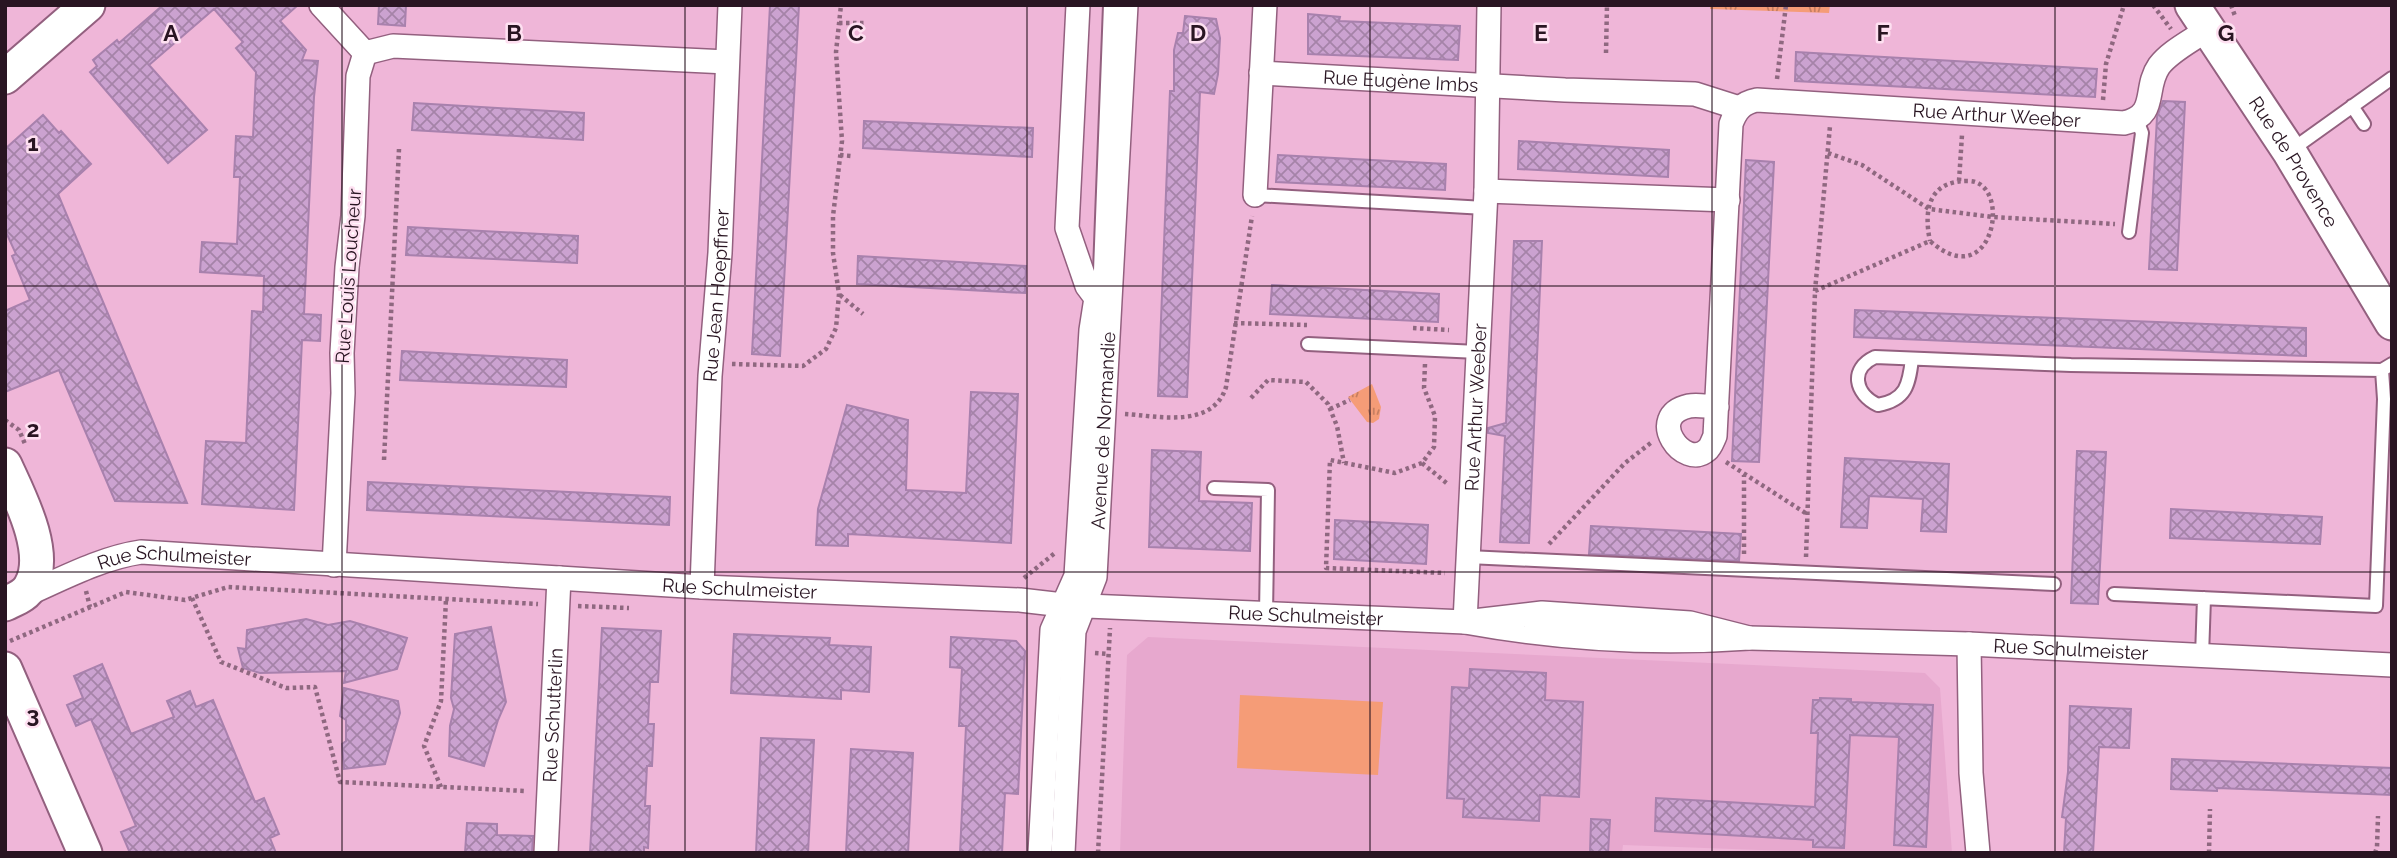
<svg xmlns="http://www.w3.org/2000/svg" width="2397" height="858" font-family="Raleway,sans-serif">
<defs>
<pattern id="park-tufts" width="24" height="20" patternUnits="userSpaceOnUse" patternTransform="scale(1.75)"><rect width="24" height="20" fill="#f59c77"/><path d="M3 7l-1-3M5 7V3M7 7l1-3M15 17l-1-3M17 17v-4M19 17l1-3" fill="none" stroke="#c67e61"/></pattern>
<pattern id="building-cross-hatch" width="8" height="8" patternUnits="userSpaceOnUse" patternTransform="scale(1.75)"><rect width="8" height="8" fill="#cba2d0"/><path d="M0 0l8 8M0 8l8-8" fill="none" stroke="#a583a8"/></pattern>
</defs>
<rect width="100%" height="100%" fill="#efb6d8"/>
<path fill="#e7a8ce" d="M1148,637L1925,673L1940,688L1952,853H1838L1623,845L1622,853H1120L1127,655Z"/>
<path fill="url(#park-tufts)" d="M1710,5H1830L1829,13L1710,9Z
M1372,384L1381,407L1379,419L1373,423L1367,422L1348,397Z"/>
<path fill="#f59c77" d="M1240,695L1383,702L1378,775L1237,768Z"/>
<path fill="url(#building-cross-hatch)" stroke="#a881ad" stroke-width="2" d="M163,5H298L280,21L306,50L302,60L318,61L314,97L304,314L321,315L320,341L302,340L294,510L202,504L206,441L246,443L252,311L263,312L264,276L200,272L202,242L237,244L240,177H234L236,136L253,137L256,72L236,48L243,42L214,9L149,65L207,130L168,163L90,72L97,66L93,60L117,40L119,43Z
M379,5H406L405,26L378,24Z
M770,5H799L780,356L752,354Z
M1308,14L1340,17L1339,21L1460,26L1458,60L1308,54Z
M1185,16L1216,19L1220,38L1218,74L1214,94L1200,92L1187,397L1158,396L1170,91H1174V50L1178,33H1183Z
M1796,52L2097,69L2095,97L1795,81Z
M2163,101L2185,102L2177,270L2149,269L2157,117Z
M414,103L584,113L583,140L412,130Z
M43,115L59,133L61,131L91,164L58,194L187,503L115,501L59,370L5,392V311L30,300L12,256L16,254L5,230V149Z
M864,121L1033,128L1032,157L863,148Z
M1519,141L1669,150L1668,177L1518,169Z
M1278,155L1446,164L1445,190L1276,182Z
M1746,160L1774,162L1759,462L1732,461Z
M408,227L578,236L577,263L406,255Z
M1514,241H1542L1529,543L1500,542L1505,436L1488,433V428L1506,423Z
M858,256L1026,266L1025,293L857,284Z
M1272,285L1439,294L1438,322L1270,314Z
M1855,310L2306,328V356L1854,337Z
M402,351L567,360L566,387L400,380Z
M971,392L1018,394L1011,543L848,534V546L816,545L818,509L847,405L908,420L906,490L966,493Z
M1152,450L1201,452L1199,501L1252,503L1250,551L1149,547Z
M2077,451L2106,452L2098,604L2071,603Z
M1845,458L1949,464L1946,532L1921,531L1923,499L1889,497L1869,496L1867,528L1841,527Z
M368,482L670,497L669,525L367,510Z
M2171,509L2322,517L2320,544L2170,538Z
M1335,520L1428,525L1426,564L1334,559Z
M1591,526L1741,534L1739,561L1589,554Z
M306,619L328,625L350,621L407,638L397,669L344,683L346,671L260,673L243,668L238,648L246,649L247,630Z
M491,627L506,702L498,720L484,766L449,756L450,726L454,709L451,698L455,634Z
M602,628L661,631L658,682H650L648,724H654L652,766H647L645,806H650L648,848L644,847V853H590Z
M734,634L830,638L829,645L871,647L869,692L841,690V699L731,693Z
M951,637L1016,641L1025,651L1018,794L1005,793L1002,853H960L966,726H959L962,668L950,667Z
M102,664L131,734L174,717L167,701L190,691L196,707L213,700L255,802L264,798L279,834L270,838L276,853H130L121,832L136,826L91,719L76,726L67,705L83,698L74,676Z
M1470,669L1546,673L1545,700L1583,702L1579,797L1540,795L1539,821L1463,817L1464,799L1447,798L1452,687L1469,688Z
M344,688L398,701L400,713L385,764L344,769L342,744L346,741V720L340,716Z
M1820,698L1851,699V702L1933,705L1926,847L1894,845L1899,737L1850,735L1844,848L1813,847V840L1655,831L1656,798L1815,807L1818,733H1811L1813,700H1820Z
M2070,706L2131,709L2129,748L2099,747L2093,853H2064L2066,818L2062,817L2068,772Z
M761,738L814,740L808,853H756Z
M851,749L913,753L908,853H846Z
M2172,759L2392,768V795L2217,788V791L2171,789Z
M1591,819L1610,820L1608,853H1590Z
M467,823L497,824V835L533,836L532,853H465Z"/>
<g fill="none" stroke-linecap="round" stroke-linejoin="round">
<defs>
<path id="lane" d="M2352,106L2364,124
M2290,151L2392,78
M1255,195L1485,208
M2129,232L2142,133L2137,120
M1096,298L1100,271L1110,5
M1308,344L1478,352
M1912,359C1909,385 1906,400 1878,405C1855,394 1849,369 1875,357L2071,365L2382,370L2392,364
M1214,488L1268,490L1266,614
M1468,557L2054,584
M2114,594L2376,606L2384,399L2382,370
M2202,656L2204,598"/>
<g id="street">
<path d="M321,5L365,53L358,76L353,216L347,267L342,353L343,393L334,565"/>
<path d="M365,53L393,46L727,62"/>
<path id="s1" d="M1261,73L1565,90L1695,94L1739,108"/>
<path d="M1486,191L1728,200"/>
<path d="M1255,195L1265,5"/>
<path id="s2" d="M1717,407C1708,407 1698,404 1689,406C1644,416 1684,471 1707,450C1711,447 1713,440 1715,436L1731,124C1736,110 1742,103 1757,100L2124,123C2159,115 2143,89 2159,66C2170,51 2193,40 2208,29"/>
<path id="s3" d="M702,587L710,376L720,253L730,5"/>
<path id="s4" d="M23,596C60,580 100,558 141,552L702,587L1020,600L1063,605L1465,622C1559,639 1653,645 1749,638L1690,623L1542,613L1465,622"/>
<path id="s5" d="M1465,622L1486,191L1489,5"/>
<path id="s6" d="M1749,638L1969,644L2392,665"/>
<path d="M1969,644L1971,773L1978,853"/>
<path id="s7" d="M546,853L559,578"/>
<path d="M1040,853L1052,630L1076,576L1091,330L1096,298L1087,286L1067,228L1078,5"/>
<path id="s8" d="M1063,853L1074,631L1095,577L1126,5"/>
</g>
<g id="secondary">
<path id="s9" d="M2192,5L2289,151L2392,323"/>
<path d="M5,77L88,5"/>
<path d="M5,465C19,496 49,552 31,585C26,596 15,599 5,604"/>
<path d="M5,669L85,853"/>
</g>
</defs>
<use href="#lane" stroke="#93607f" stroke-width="16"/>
<use href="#street" stroke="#93607f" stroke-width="26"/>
<use href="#secondary" stroke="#93607f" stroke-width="37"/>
<path stroke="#8f6880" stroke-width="4.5" stroke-dasharray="3.5 3.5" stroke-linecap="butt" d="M2153,5L2171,29
M2231,5L2235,16
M839,23H865
M1606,53L1607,5
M1777,79L1786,5
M2103,100L2106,64L2124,5
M1828,153L1862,165L1929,209L1993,217L2115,224
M840,155L851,156
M1959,181L1962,135
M1815,291L1930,241C1994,297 2013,182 1969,181C1930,180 1923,208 1930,241
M840,295L863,314
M1234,323L1307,325
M1413,328L1449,330
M732,364L803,366L826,349L836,328L839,294L833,253V216L842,141L836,52L841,5
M1425,364L1424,388L1435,416L1434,447L1422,463L1395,473L1330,460L1326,568L1445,573
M1251,398L1268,380L1306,382L1328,404L1337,426L1344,463
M1330,409L1350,400
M1125,414C1158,416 1213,429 1226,387L1252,216
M5,420L19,430L25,444
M384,460L399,149
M1726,462L1807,514
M1422,463L1449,485
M1549,544L1625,463L1652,442
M1744,554V475
M1806,557L1815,291L1830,126
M1024,578L1055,553
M86,591L90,607
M192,598L221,662L286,688L315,687L340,782L526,791
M578,606L629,608
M10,641L126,592L185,600L228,587L538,604
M1095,653L1108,654
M441,787L424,746L441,701L446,599
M1098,853L1110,628
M2209,853L2210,809
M2375,853L2377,847L2378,816"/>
<use href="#lane" stroke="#fff" stroke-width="12"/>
<use href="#street" stroke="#fff" stroke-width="23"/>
<use href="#secondary" stroke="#fff" stroke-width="33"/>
</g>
<path fill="none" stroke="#291522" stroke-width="2" stroke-opacity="0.55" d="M342,5V853M685,5V853M1027,5V853M1370,5V853M1712,5V853M2055,5V853M5,286H2392M5,572H2392"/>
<g text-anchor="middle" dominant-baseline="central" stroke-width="5" stroke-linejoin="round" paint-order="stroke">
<g font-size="19" fill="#291522" stroke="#fee0f1">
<text stroke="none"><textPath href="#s1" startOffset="140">Rue Eugène Imbs</textPath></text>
<text stroke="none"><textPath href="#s2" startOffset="721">Rue Arthur Weeber</textPath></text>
<text stroke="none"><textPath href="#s9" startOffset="187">Rue de Provence</textPath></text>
<text transform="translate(348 276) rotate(-86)">Rue Louis Loucheur</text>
<text stroke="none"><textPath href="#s3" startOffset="292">Rue Jean Hoepffner</textPath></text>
<text stroke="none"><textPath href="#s5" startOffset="215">Rue Arthur Weeber</textPath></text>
<text stroke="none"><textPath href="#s8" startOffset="427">Avenue de Normandie</textPath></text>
<text stroke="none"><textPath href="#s4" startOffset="159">Rue Schulmeister</textPath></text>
<text stroke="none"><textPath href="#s4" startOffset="726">Rue Schulmeister</textPath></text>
<text stroke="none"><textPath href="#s4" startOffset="1293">Rue Schulmeister</textPath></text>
<text stroke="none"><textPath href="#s6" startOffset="322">Rue Schulmeister</textPath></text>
<text stroke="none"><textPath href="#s7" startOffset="138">Rue Schutterlin</textPath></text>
</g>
</g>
<g font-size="23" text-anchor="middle" font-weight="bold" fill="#291522" stroke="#fee0f1" stroke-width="5" stroke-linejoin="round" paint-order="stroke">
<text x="171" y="41">A</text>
<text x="514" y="41">B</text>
<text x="856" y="41">C</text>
<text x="1198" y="41">D</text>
<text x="1541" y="41">E</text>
<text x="1883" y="41">F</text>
<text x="2226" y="41">G</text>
<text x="33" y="151">1</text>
<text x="33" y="437">2</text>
<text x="33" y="723">3</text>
</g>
<rect width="2397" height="858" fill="none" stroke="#291522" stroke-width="14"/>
</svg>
